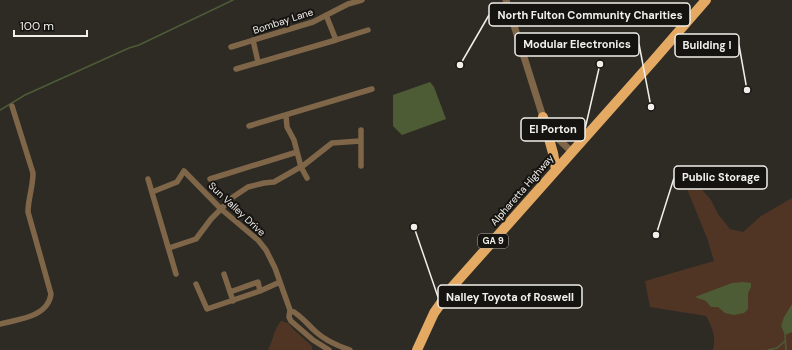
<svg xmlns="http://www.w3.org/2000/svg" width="792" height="350" font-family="'DM Sans',sans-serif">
<rect width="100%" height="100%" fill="#2e2b25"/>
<path fill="#503525" d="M697,184L711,200L718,214L730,229L743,232L761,216L792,198V350H713C716,337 713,328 706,316L650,307L645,281L714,261L707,238L687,189Z
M281,321L288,323L294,330L312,346V350H268C273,341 274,328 281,321Z"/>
<path fill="#4e5c36" d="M430,82L434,87L446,119L402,135L393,126V95Z
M743,282L751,283V287L748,293V309L744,313L734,315L725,313L718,307H711L706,301L695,297L732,283Z
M792,304V332L785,335L781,326L784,317Z"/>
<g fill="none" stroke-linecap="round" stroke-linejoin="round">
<path stroke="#4e5c36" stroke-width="1.5" d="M0,110L25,95L129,48L139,45L233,0
M785,335L786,350
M768,350L777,348L785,341"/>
<path stroke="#7f6648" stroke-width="5.5" d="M326,15L336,40L368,30
M253,40L258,62
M231,47L313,22L348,4L362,0
M236,69L336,40
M286,116L287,127L294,140L301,167L307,178
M249,126L372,89
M361,166V130
M148,179L176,274
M210,179L297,152
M152,192L177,182L184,171L221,209L258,240L266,250L275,268L290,310L289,317L291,321L313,340L329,350
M169,248L196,239L211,219L233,197L248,187L264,183L274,182L304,165L332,143L360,141
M224,274L233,301
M196,284L207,309L260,291L280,282
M230,292L258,282L260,291
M290,310C300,314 308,325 316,332C326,341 338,346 350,350
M0,324C19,319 48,317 51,294L28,212C28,199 33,187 33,173L12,106"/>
<path stroke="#7f6648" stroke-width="7" d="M506,0L543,117L552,133L572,152"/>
<path stroke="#e4aa63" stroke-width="10" d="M543,117L553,153L556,170
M417,350L434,313L453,286L653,61L706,0"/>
</g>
<g text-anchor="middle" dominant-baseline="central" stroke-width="4" stroke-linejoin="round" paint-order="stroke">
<rect fill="#151411" stroke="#afada9" stroke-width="1" x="478" y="234" width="30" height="14" rx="3"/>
<g font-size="9" font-weight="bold" fill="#f1efea">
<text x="493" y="241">GA 9</text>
</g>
<g font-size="10" fill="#f1efea" stroke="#151411">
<text transform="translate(283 21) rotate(-18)">Bombay Lane</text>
<text transform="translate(522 190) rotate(-49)">Alpharetta Highway</text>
<text transform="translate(237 209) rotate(43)">Sun Valley Drive</text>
</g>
</g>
<path fill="none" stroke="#f1efea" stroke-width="1.5" d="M460 65L489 15M651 107L639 44M747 90L739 45M600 64L585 129M656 235L674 178M414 227L438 297"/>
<g fill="#f1efea" stroke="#151411" stroke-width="1.5">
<circle cx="460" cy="65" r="4"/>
<circle cx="651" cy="107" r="4"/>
<circle cx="747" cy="90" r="4"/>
<circle cx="600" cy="64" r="4"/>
<circle cx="656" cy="235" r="4"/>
<circle cx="414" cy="227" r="4"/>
</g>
<g fill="#151411" stroke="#f1efea" stroke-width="1.5">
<rect x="489" y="3" width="201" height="23" rx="4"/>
<rect x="515" y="33" width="124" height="23" rx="4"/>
<rect x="675" y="34" width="64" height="23" rx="4"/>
<rect x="521" y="118" width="64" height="23" rx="4"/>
<rect x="674" y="166" width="93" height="23" rx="4"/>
<rect x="438" y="285" width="144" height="23" rx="4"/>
</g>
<g font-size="11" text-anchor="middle" font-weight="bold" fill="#f1efea">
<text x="590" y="19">North Fulton Community Charities</text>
<text x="577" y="48">Modular Electronics</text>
<text x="707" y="49">Building I</text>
<text x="553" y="133">El Porton</text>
<text x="721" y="181">Public Storage</text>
<text x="510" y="301">Nalley Toyota of Roswell</text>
</g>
<path d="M14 30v6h73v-6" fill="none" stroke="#f1efea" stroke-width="2"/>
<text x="20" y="30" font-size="12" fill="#f1efea" stroke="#151411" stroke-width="3" paint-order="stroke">100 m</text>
</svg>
